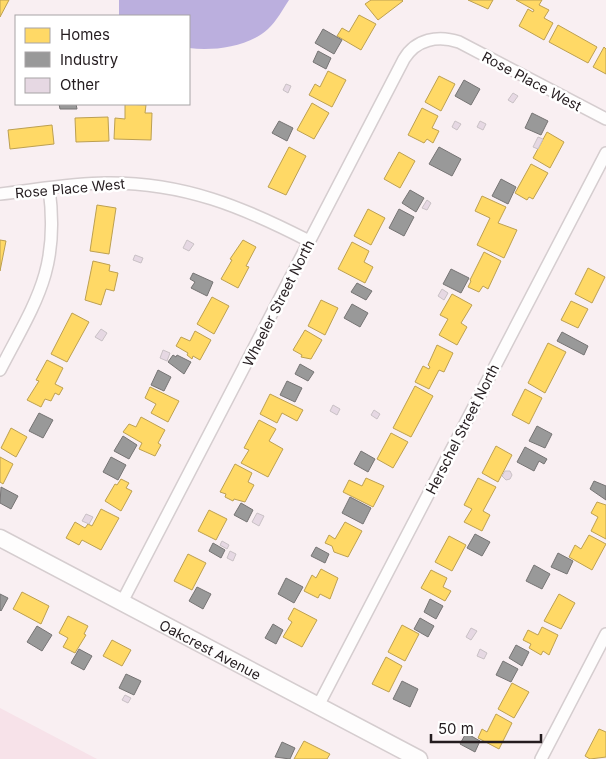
<svg xmlns="http://www.w3.org/2000/svg" width="606" height="759" font-family="Inter,sans-serif">
<rect width="100%" height="100%" fill="#f9eff2"/>
<path fill="#f7e2e9" d="M0,708L97,759H0Z"/>
<path fill="#bbafde" d="M119,0H289C283,9 276,22 268,29C248,47 214,51 189,48V16H119Z"/>
<path fill="#ffd966" stroke="#bda051" d="M0,0H9L0,17Z
M371,0H402L403,1L378,20L365,4Z
M468,0H493L488,9Z
M516,0H542L539,5L549,10L544,18L553,23L544,40L519,26L528,9L533,12L534,10Z
M359,15L376,24L361,50L337,36L342,28L349,32Z
M558,25L597,47L588,63L549,42Z
M604,47L606,49V74L593,67Z
M328,71L346,80L332,107L309,95L315,84L320,87Z
M439,76L455,84L441,111L425,102Z
M312,103L329,113L314,139L297,130Z
M125,104L146,105L145,113H152L151,140L114,139L115,118L125,119Z
M422,108L438,116L432,128L439,131L433,143L427,139L424,143L408,135Z
M108,117L109,141L76,142L75,118Z
M52,125L54,144L10,149L8,130Z
M547,132L564,142L550,168L533,158Z
M289,147L306,156L286,195L268,187Z
M399,152L415,161L400,188L384,179Z
M531,164L548,173L533,199L529,197L527,200L515,193Z
M482,196L506,207L498,223L517,230L504,258L477,245L490,218L475,211Z
M97,205L116,208L109,254L90,251Z
M368,209L385,218L371,245L354,236Z
M0,240L6,241L0,271Z
M243,240L256,247L246,266L249,267L238,288L221,279L232,260L230,259Z
M352,242L369,251L364,262L373,267L365,283L338,269Z
M484,252L501,261L488,289L483,286L479,292L468,287L471,281L470,280Z
M93,261L110,265L109,271L118,273L114,291L106,289L101,305L85,300Z
M588,268L605,277L592,303L575,294Z
M452,294L472,305L461,323L467,327L457,345L439,335L448,319L440,315Z
M212,297L229,306L214,334L197,324Z
M321,300L338,308L325,335L308,326Z
M571,301L588,309L578,328L561,320Z
M72,313L89,322L67,362L51,354Z
M305,330L322,340L311,359L301,357L302,355L293,350Z
M195,331L211,340L200,360L193,356L192,359L187,355L188,353L176,346L181,337L190,341Z
M548,343L566,352L545,393L528,383Z
M437,345L453,353L444,372L439,370L429,389L415,382L423,366L429,369L430,367L428,365Z
M47,360L63,368L55,384L63,388L59,395L55,393L51,401L45,399L41,407L27,400L39,381L36,380Z
M415,386L433,396L411,437L393,428Z
M150,387L179,401L168,422L151,413L156,404L145,398Z
M525,389L542,398L529,424L512,415Z
M270,394L303,410L297,421L282,413L277,423L260,414Z
M141,417L165,430L158,443L161,445L155,456L139,449L142,443L123,432L129,424L136,427Z
M259,420L276,429L269,441L283,449L268,477L241,463L249,450L244,448Z
M11,428L27,437L16,457L1,448Z
M391,433L408,442L393,468L377,459Z
M496,446L512,455L498,482L482,473Z
M0,457L13,464L3,484L0,482Z
M235,464L252,473L248,482L254,485L245,502L234,499L233,501L225,497L226,494L220,492Z
M366,478L384,486L373,507L343,492L349,480L362,486Z
M478,478L496,487L483,511L490,515L482,531L464,522L472,509L464,505Z
M121,479L129,483L126,488L132,491L121,511L105,501L115,484L117,485Z
M597,502L606,505V539L591,531L598,517L591,513Z
M101,509L119,518L101,550L82,540L79,545L66,538L75,522L85,528L88,524L92,526Z
M209,510L227,519L216,540L198,531Z
M345,522L362,531L348,557L334,552L332,546L325,543L329,535L335,539Z
M589,535L606,544L592,570L569,557L575,545L581,549Z
M449,536L466,545L452,571L435,562Z
M188,554L206,563L192,590L174,581Z
M321,569L338,578L330,599L320,594L318,598L304,591L312,575L316,578Z
M431,570L447,578L443,587L451,591L445,601L421,588Z
M22,592L49,606L41,624L13,609Z
M559,594L575,603L561,629L544,621Z
M294,608L317,620L302,647L283,637L292,622L288,619Z
M68,616L88,626L84,634L86,635L75,653L63,647L68,638L59,633Z
M402,625L419,634L405,661L388,652Z
M542,627L558,635L549,655L543,651L541,655L529,648L531,644L523,640L528,630L538,635Z
M112,640L131,650L122,666L103,656Z
M386,657L402,666L389,692L372,684Z
M512,683L529,692L514,718L498,709Z
M496,714L512,723L499,749L478,738L482,729L487,732Z
M599,729L606,732V757L590,759L585,756Z
M304,741L330,754L327,759H294Z"/>
<path fill="#999" stroke="#767474" d="M323,29L342,40L334,54L315,43Z
M318,51L331,58L326,69L313,62Z
M464,80L480,89L471,105L455,96Z
M59,104H76L77,109H60Z
M532,113L548,121L541,135L525,128Z
M279,121L293,128L287,141L272,133Z
M439,147L461,159L452,176L429,164Z
M501,179L516,187L508,204L492,196Z
M410,190L424,198L416,212L402,203Z
M399,209L414,217L404,236L389,228Z
M451,269L469,278L461,293L443,284Z
M193,273L213,282L207,296L191,288L195,282L190,279Z
M357,283L372,291L366,300L351,292Z
M352,304L368,313L360,327L344,318Z
M562,332L588,346L584,355L557,341Z
M173,355L176,357L177,355L191,362L184,374L168,362Z
M300,364L314,372L308,381L295,374Z
M158,370L171,377L164,391L151,385Z
M287,381L302,388L295,402L280,395Z
M39,413L53,420L43,438L29,431Z
M537,426L552,434L545,448L529,441Z
M123,436L137,445L129,459L114,451Z
M525,447L547,459L544,464L539,461L534,471L517,462Z
M361,451L375,459L368,472L354,464Z
M111,457L126,465L118,480L103,472Z
M594,481L606,486V500L590,489Z
M1,487L18,496L11,509L0,503Z
M350,497L371,508L363,524L342,513Z
M241,503L253,510L247,522L234,515Z
M475,534L490,542L482,556L467,548Z
M213,543L225,550L221,558L209,551Z
M316,547L329,554L325,563L311,556Z
M558,553L573,561L567,574L551,567Z
M534,565L550,574L542,589L526,581Z
M286,578L303,587L294,603L278,594Z
M197,587L211,594L203,609L189,601Z
M0,594L8,598L1,611L0,610Z
M430,599L443,606L436,619L424,612Z
M420,618L434,626L428,637L414,629Z
M273,624L283,630L276,644L265,638Z
M37,626L52,635L42,651L27,642Z
M516,645L529,652L522,666L509,658Z
M79,649L92,656L84,670L71,663Z
M503,661L518,669L511,682L496,675Z
M126,674L141,681L134,695L119,688Z
M402,681L418,689L410,707L393,699Z
M466,733L480,741L475,752L460,744Z
M282,742L295,748L290,759L275,757Z"/>
<path fill="#e6d8e3" stroke="#c9c1c5" d="M286,84L291,86L288,93L283,90Z
M513,93L518,96L513,103L508,100Z
M455,121L461,124L457,130L452,127Z
M480,121L486,124L483,130L477,127Z
M538,137L543,139L538,149L533,147Z
M427,200L431,203L427,210L422,208Z
M187,240L194,244L189,251L183,248Z
M135,255L143,258L141,263L133,260Z
M442,289L448,293L444,300L438,296Z
M101,329L107,333L102,341L95,337Z
M163,350L170,353L167,361L160,358Z
M333,405L340,409L337,415L330,411Z
M374,410L380,414L377,419L371,415Z
M505,471H510L512,475L510,479L506,480L502,476Z
M257,513L264,516L259,526L252,522Z
M86,514L93,517L89,524L82,521Z
M222,541L229,545L227,549L220,545Z
M230,551L236,554L233,561L227,558Z
M471,628L477,631L471,640L466,637Z
M480,649L487,653L484,659L477,656Z
M125,695L131,698L128,703L122,700Z"/>
<g fill="none" stroke-linecap="round" stroke-linejoin="round">
<defs>
<path id="street" d="M0,194C35,190 71,183 106,183C183,182 243,207 309,241
M0,370C36,301 60,269 49,188
M122,602L404,59C416,39 438,35 459,42L606,119
M318,706L606,153
M541,759L606,634"/>
<g id="secondary">
<path id="s1" d="M0,538L419,759"/>
</g>
</defs>
<use href="#street" stroke="#d5cdcf" stroke-width="14"/>
<use href="#secondary" stroke="#d5cdcf" stroke-width="19"/>
<use href="#street" stroke="#fefdfd" stroke-width="11"/>
<use href="#secondary" stroke="#fefdfd" stroke-width="16"/>
</g>
<g text-anchor="middle" dominant-baseline="central" stroke-width="5" stroke-linejoin="round" paint-order="stroke">
<g font-size="14" fill="#241c1f" stroke="#fff">
<text transform="translate(532 81) rotate(28)">Rose Place West</text>
<text transform="translate(70 188) rotate(-5)">Rose Place West</text>
<text transform="translate(278 303) rotate(-63)">Wheeler Street North</text>
<text transform="translate(462 429) rotate(-63)">Herschel Street North</text>
<text stroke="none"><textPath href="#s1" startOffset="238">Oakcrest Avenue</textPath></text>
</g>
</g>
<rect x="15" y="15" width="175" height="90" fill="#ffffff" stroke="#a7a4a5"/>
<rect x="25" y="28" width="25" height="15" fill="#ffd966" stroke="#a7a4a5"/>
<text x="60" y="40" font-size="15" fill="#241c1f">Homes</text>
<rect x="25" y="52" width="25" height="15" fill="#999999" stroke="#a7a4a5"/>
<text x="60" y="65" font-size="15" fill="#241c1f">Industry</text>
<rect x="25" y="78" width="25" height="15" fill="#e6d8e3" stroke="#a7a4a5"/>
<text x="60" y="90" font-size="15" fill="#241c1f">Other</text>
<path d="M431 734v8h110v-8" fill="none" stroke="#241c1f" stroke-width="2.5"/>
<text x="438" y="734" font-size="15" fill="#241c1f" stroke="#ffffff" stroke-width="4" paint-order="stroke">50 m</text>
</svg>
